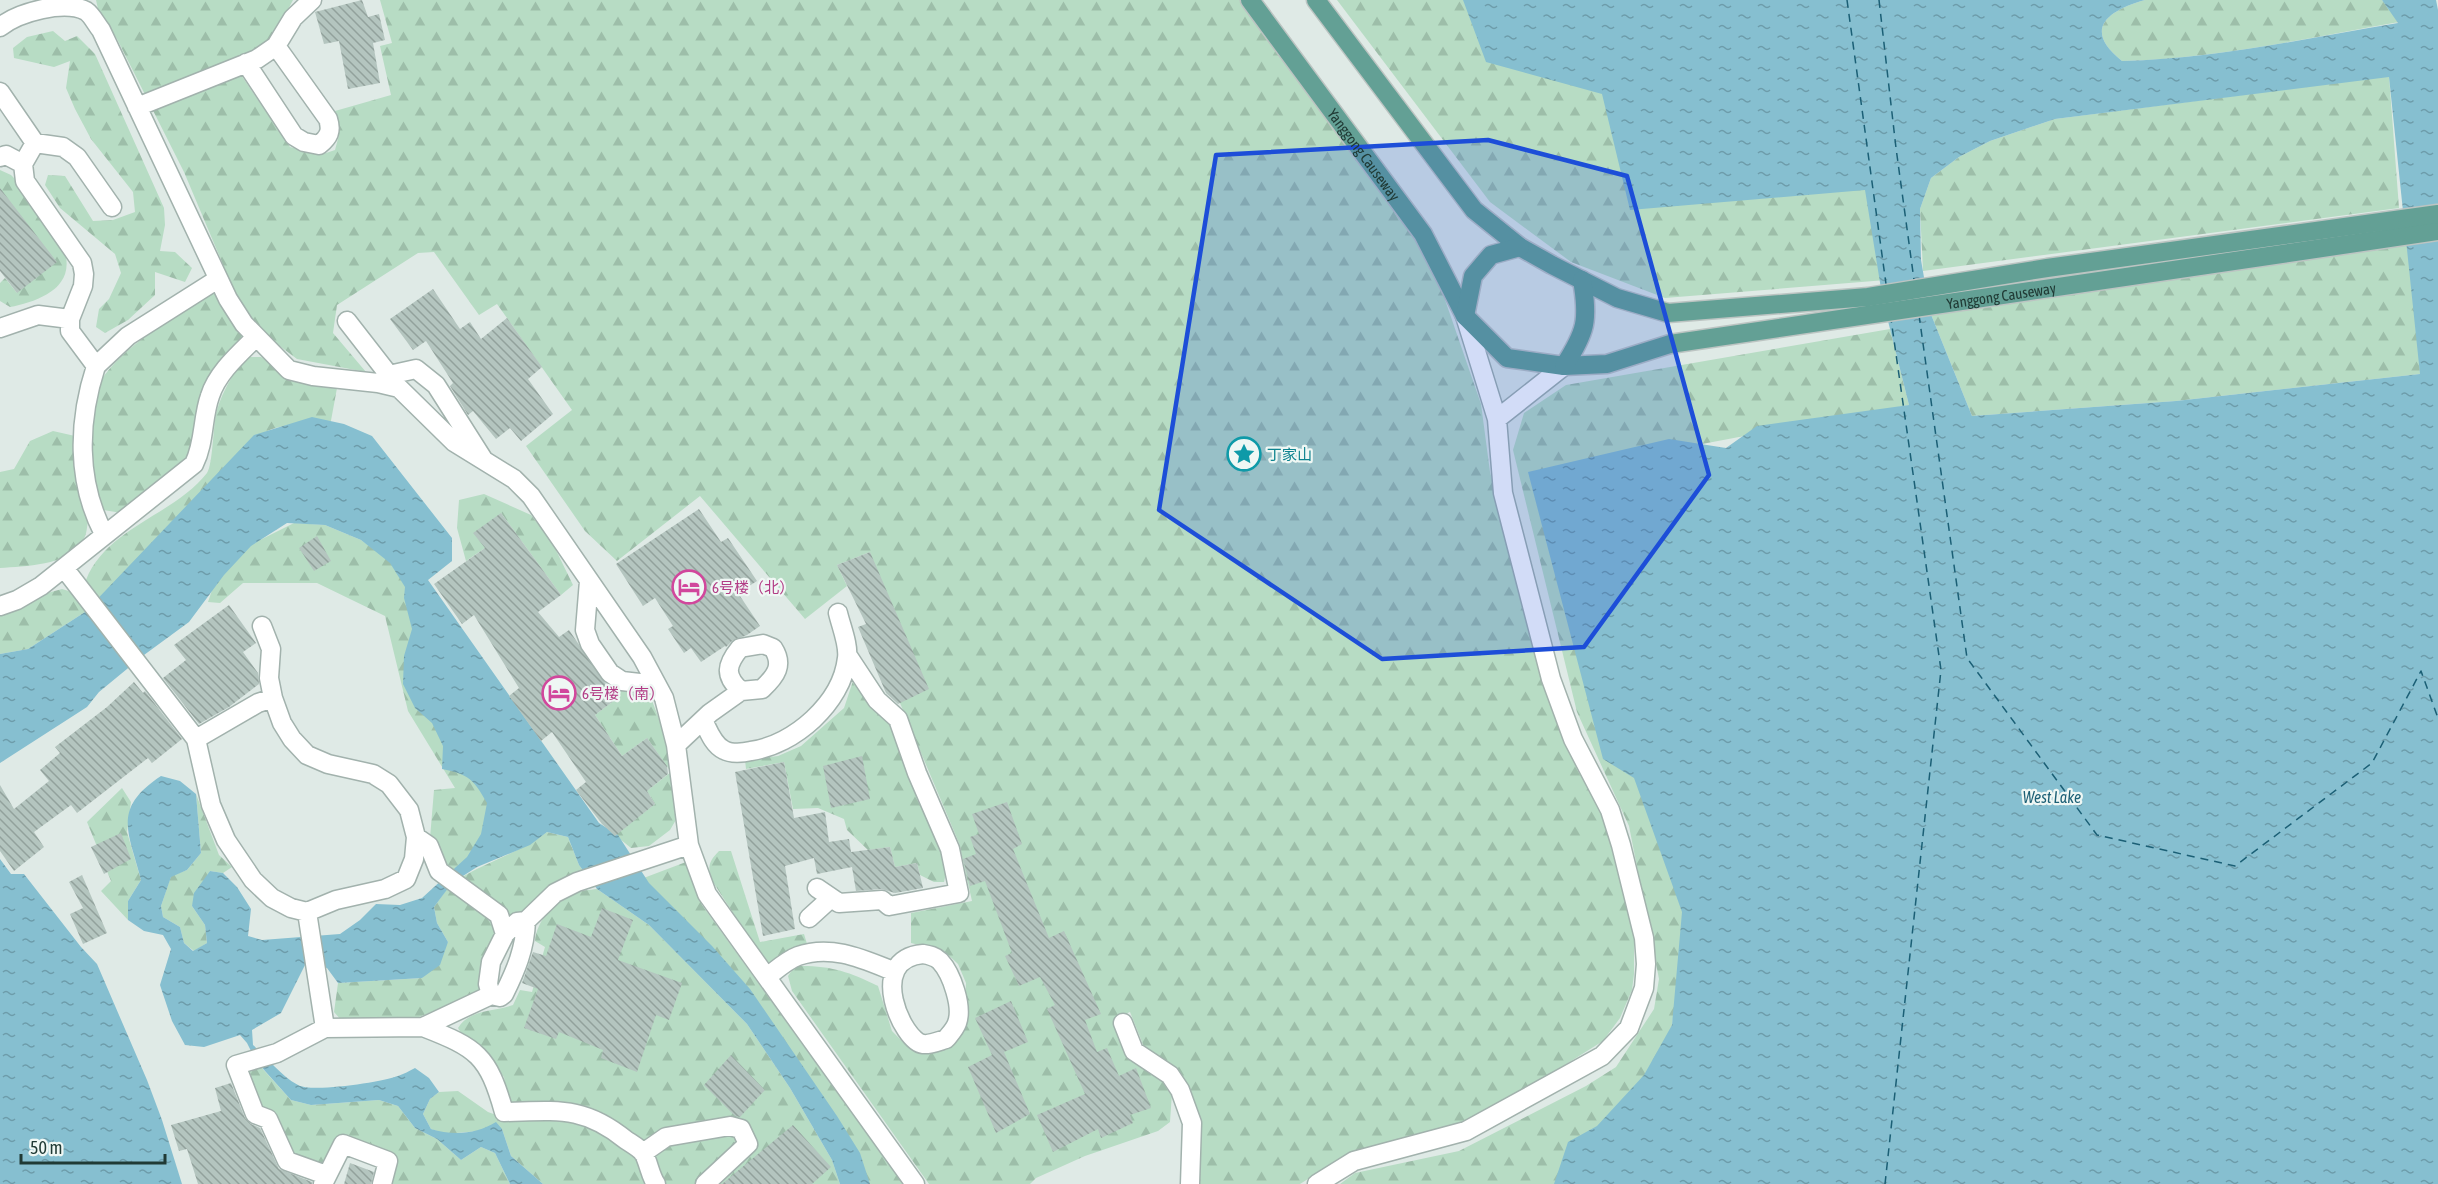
<svg xmlns="http://www.w3.org/2000/svg" width="2438" height="1184" font-family="'Asap Condensed','Noto Sans SC',sans-serif">
<defs>
<pattern id="forest-firs" width="22" height="20" patternUnits="userSpaceOnUse" patternTransform="scale(1.5)"><rect width="22" height="20" fill="#b7dcc4"/><path d="M5 1l3.5 6h-7zM16 11l3.5 6h-7z" fill="#9dbea9"/></pattern>
<pattern id="water-ripples" width="26" height="14" patternUnits="userSpaceOnUse" patternTransform="scale(1.5)"><rect width="26" height="14" fill="#86bfd0"/><path d="M2 4q2-2 4 0t4 0M15 11q2-2 4 0t4 0" fill="none" stroke="#6d9caa"/></pattern>
<pattern id="building-back-hatch" width="6" height="6" patternUnits="userSpaceOnUse" patternTransform="scale(1.5)"><rect width="6" height="6" fill="#b4c5bf"/><path d="M-1 5l2 2M0 0l6 6M5-1l2 2" fill="none" stroke="#92a19c"/></pattern>
</defs>
<rect width="100%" height="100%" fill="#dfeae6"/>
<path fill="url(#forest-firs)" d="M96,0H293L269,46L233,63L290,147L320,155L335,150L339,135L335,111L391,95L380,46L392,43L380,0H1243L1416,234L1442,291L1481,404L1490,472L1539,658L1581,774L1604,819L1634,936V974L1632,990L1620,1018L1603,1041L1536,1083L1466,1121L1351,1152L1300,1184H1197L1188,1087L1176,1067L1144,1047L1130,1012L1114,1019L1128,1055L1167,1084L1172,1093L1170,1122L1158,1131L1085,1156L1036,1178L1030,1184H929L792,991L788,976L795,966C829,965 848,971 878,986L892,1031L907,1046L926,1050L965,1004L966,983L958,964L944,951L911,943V913L972,901L959,843L900,703L870,552L837,565L847,586L805,619L700,496L617,561L585,531L526,446L572,410L497,304L479,315L434,252L418,253L337,305L333,333L366,372L297,359L273,341L240,305L184,172L117,39L98,9Z
M1337,0H1470L1870,182L1886,280L1665,298L1571,262L1490,202Z
M2145,0H2382L2399,22C2308,38 2215,59 2122,61C2083,30 2106,11 2145,0Z
M53,31L65,41L77,36L95,54L164,208L165,225L160,251L175,252L192,268L185,282L155,272V295L128,320L105,333L96,327L99,309L109,299L121,273L115,254L60,208L45,185L48,175L65,176L93,221L113,220L135,212L133,192L91,139L75,109L66,88L70,61L54,67L14,58L13,48L27,37Z
M2389,76L2399,208L1923,271L1920,209L1931,178L1959,157L1990,141L2055,119Z
M0,170L11,175L19,183C27,196 64,247 66,257C72,290 35,302 10,307L0,301V283L5,278L17,293L0,188Z
M2413,234L2420,374L2176,401L1972,416L1930,312Z
M213,288L242,336L209,382L188,462L122,513L103,510C94,492 93,473 91,453C90,430 89,401 101,381C118,350 183,310 213,288Z
M1890,329L1909,405L1533,476L1642,773L1688,918L1672,1025L1649,1078L1559,1184H1340L1355,1173L1459,1151L1586,1086L1616,1067L1654,1009L1659,979L1629,826L1577,712L1513,450L1524,413L1566,385Z
M244,357H261L283,372L308,384L337,388L330,426C295,424 275,421 247,444L100,600L86,580C107,527 173,516 207,473C213,465 213,423 217,410C223,390 233,375 244,357Z
M53,431L75,436L88,519C87,527 87,535 82,542C67,566 25,566 0,568V472L14,469L30,441Z
M484,494L531,515L552,542L573,585L561,595L501,513L485,548L466,561L457,528L459,500Z
M294,523L325,525L361,540L415,579L494,798L486,844L459,879C488,861 521,852 547,832L568,837L579,865L585,873L519,915L507,916L457,880L430,838L434,790L455,788L408,711L385,616L317,583H243L220,603L208,602L215,581L250,545Z
M62,589L72,592L85,612L28,649L0,654V614L51,592Z
M854,678L864,698L898,730L948,865L944,882H934L920,875L917,863L895,867L890,847L868,850L847,830L844,819L818,808L793,809L784,762L746,769L745,760L778,756L801,746L844,708Z
M609,689L626,691L651,698L667,740L680,813L670,830L649,846L631,848L615,835L655,804L647,791L671,772L647,738L622,756L595,715L616,699Z
M122,788L131,802L127,832L141,880L128,901V920L101,891L111,881L87,822Z
M196,794L219,855L232,867L223,873L210,871L192,906L205,925L207,943L194,951L184,943L180,927L163,917L161,906L171,876L187,870L201,853Z
M719,851H731L760,942L804,934L808,947L776,964H766L713,882C707,868 708,862 719,851Z
M686,862L702,905L903,1184H861L840,1135L641,879Z
M447,889L496,925L480,992L419,1017L375,1022L342,1021L334,1012L338,983L422,978L448,942L437,923L434,907Z
M597,889L649,925L747,1024L790,1088L832,1160L840,1184H543L511,1156L502,1129L445,1134L431,1129L423,1114L430,1099L439,1092L458,1091L488,1112L499,1116L508,1105L504,1077L464,1038L458,1028C470,1009 493,1012 513,1005L520,990L532,992L545,947L535,941C537,920 554,902 573,893C580,890 590,890 597,889Z
M260,1066L291,1100L311,1105L379,1100L398,1106L415,1128L437,1139L461,1160L481,1147L495,1153L510,1184H389L395,1161L342,1136L316,1171L293,1156L261,1108L248,1081L249,1070Z"/>
<path fill="url(#water-ripples)" fill-rule="evenodd" d="M1463,0H2145C2106,11 2083,30 2122,61C2215,59 2307,38 2398,23L2382,0H2436L2438,10V1184H1554L1568,1142L1597,1126L1644,1075L1672,1025L1682,912L1634,778L1603,759L1528,472L1669,439L1726,448L1757,426L1909,405L1883,301L1865,190L1630,210L1602,94L1486,62ZM2389,77L2420,374L2176,401L1972,416L1930,312L1921,260L1920,209L1931,178L1959,157L1990,141L2055,119Z
M312,417L344,424L372,436L452,538V561L428,580L599,823L618,835L649,883L712,946L750,989L837,1116L860,1153L870,1184H840L832,1160L790,1088L747,1024L649,925L597,889L579,865L568,837L547,832L530,845L477,867L452,883L434,907L437,923L448,942L440,965L422,978L338,983L327,968L306,963L281,1013L252,1030L253,1045C268,1058 280,1075 298,1085C312,1093 382,1082 398,1076C404,1074 409,1071 415,1068L429,1078L439,1092L430,1099L423,1114L431,1129C453,1136 477,1134 496,1122L502,1129L511,1156L543,1184H510L495,1153L481,1147L461,1160L437,1139L415,1128L398,1106L379,1100L311,1105L291,1100L256,1061L247,1043L240,1035L204,1047L185,1045L172,1021L160,985L171,949L163,935L144,931L128,920V901L141,880C129,832 111,809 161,776L180,781L196,794L201,853L187,870L171,877L161,906L163,917L180,927L184,943L193,951L207,943L205,925L192,906L194,893L210,871L223,873L237,887L251,909L248,936L262,940L340,934L360,920L376,904L400,905L422,898L467,857L481,834L487,803C474,780 469,774 442,769L443,746L432,723L415,708L403,684L404,656L412,629L404,598L405,587L390,563L361,540L325,525L287,523L251,546L224,575L189,622L144,655L99,692L87,707L0,763V654L28,649L85,612L254,435Z
M0,859L11,874H24L81,947L97,964L147,1080L162,1120L182,1184H0Z"/>
<g fill="none" stroke-linecap="round" stroke-linejoin="round">
<path stroke="#1b5f75" stroke-width="1.5" stroke-dasharray="8 6" stroke-linecap="butt" d="M1847,0L1886,284
M1879,0L1896,148L1914,280
M1919,315L1967,658L2097,835L2235,866L2372,763L2421,671L2438,718
M1885,1184L1941,670L1891,319"/>
</g>
<path fill="url(#building-back-hatch)" d="M362,0L368,17L379,14L385,40L373,43L380,83L348,89L339,41L324,44L315,12Z
M0,188L57,262L17,293L0,271Z
M433,289L460,329L470,322L481,339L507,318L542,367L528,379L553,414L521,441L510,428L496,439L473,411L468,415L450,386L453,383L426,341L413,350L390,319Z
M699,509L721,542L728,538L757,581L738,593L760,626L747,635L732,641L726,647L725,646L701,662L691,648L684,653L668,629L673,626L655,598L643,606L616,564Z
M501,513L561,595L538,612L559,637L569,630L616,699L595,715L622,756L647,738L667,766L668,774L647,791L655,804L615,836L602,824L576,790L586,782L552,732L541,741L509,696L519,688L474,615L462,624L434,584L485,548L473,533Z
M317,536L331,561L314,571L299,548Z
M870,552L929,689L898,704L886,693L858,627L866,624L837,565Z
M229,605L256,643L243,652L258,673L259,684L229,707L199,724L163,678L186,660L174,645Z
M134,682L143,693L145,691L182,739L152,763L148,758L77,813L71,805L34,832L44,847L14,871L0,851V785L14,809L49,781L40,770L60,753L55,747L107,707Z
M862,756L870,799L831,808L823,766Z
M784,762L794,818L825,812L829,842L849,839L851,852L890,847L895,867L917,863L923,888L895,893L881,889L856,891L852,867L817,874L814,858L785,866L795,929L763,936L735,772Z
M1007,802L1022,844L1013,849L1049,938L1064,931L1101,1014L1085,1020L1097,1052L1107,1048L1119,1076L1136,1068L1151,1108L1130,1115L1133,1123L1101,1138L1098,1129L1053,1152L1037,1115L1085,1094L1047,1009L1055,1005L1040,977L1019,986L1005,956L1012,953L985,881L970,886L963,859L976,854L970,837L979,834L972,814Z
M121,833L131,859L104,874L91,847Z
M82,875L107,933L83,944L70,914L83,908L69,882Z
M602,908L633,920L618,960L682,983L669,1020L656,1015L637,1072L601,1058L603,1050L559,1032L556,1039L524,1028L538,989L522,983L533,952L546,956L557,924L591,937Z
M1011,1001L1028,1042L1004,1052L1030,1114L996,1133L968,1067L992,1055L975,1018Z
M731,1055L765,1090L740,1117L735,1116L704,1085Z
M231,1083L245,1118L251,1124L260,1128L279,1169L312,1182V1184H198L187,1149L179,1151L171,1125L221,1111L215,1088Z
M793,1125L831,1167L812,1184H722Z
M350,1163L374,1172L371,1184H344Z"/>
<g fill="none" stroke-linecap="round" stroke-linejoin="round">
<defs>
<path id="minor" d="M0,27C19,12 64,0 86,11C92,15 96,24 101,30L228,299L244,324L289,370L313,376L378,383L399,388L454,442L514,479L531,496L642,657L664,698L676,745L689,845L707,894L915,1184
M246,63L294,136L304,142L319,145C329,137 332,131 328,119L276,46
M0,92L35,143L23,164L25,181L82,263L84,274L83,286L70,319V331L96,366C78,421 76,481 104,534
M137,107L257,59L276,46L293,18L312,0
M35,143L63,147L77,157L112,207
M0,157L6,155L23,164
M347,321L396,384
M0,328L38,315L70,319
M96,366L128,336L218,279
M378,383L389,375L416,369L436,385L483,459
M1497,419L1564,366
M64,568L196,739L211,805L226,840L253,880L272,898L291,908L307,912L336,900L385,889L406,879L414,859L416,837L409,810L389,784L373,774L328,764L307,755L292,739L282,723L273,698L269,678L271,649L262,626
M589,581L585,630L590,644L610,673L622,681L657,685
M0,606L17,600L41,586L194,464C205,442 202,418 210,396C217,373 239,354 256,337
M763,644L773,648C784,665 776,676 762,689L741,691C724,676 726,665 740,648Z
M703,720C708,730 713,745 724,750C731,754 743,753 751,751C794,745 842,703 847,658C849,645 841,626 838,613
M196,739L258,703L273,698
M676,745L710,713L741,691
M416,837L429,846L439,871L499,915L505,934
M817,888L839,903L882,900L889,906L959,893L950,849L917,773L898,719L877,700L848,656
M307,912L325,1028
M809,918L831,898
M526,921C525,949 516,970 504,994L500,997L491,995L488,984L491,962L505,934L517,922L526,921L555,893L577,882L689,845
M923,954C929,955 935,956 940,961C952,974 963,1007 957,1023C955,1029 950,1034 946,1039C939,1041 930,1045 923,1044C903,1042 865,959 923,954Z
M767,977C776,970 787,960 798,956C831,944 863,959 893,971
M1123,1023L1134,1051L1170,1075L1180,1090L1192,1123L1190,1184
M423,1027C477,1048 488,1055 504,1112C556,1111 583,1105 626,1140C632,1144 641,1149 644,1154C649,1164 650,1175 656,1184
M643,1153L666,1137L730,1126L741,1129L748,1144L705,1184
M326,1175L287,1161L268,1119L255,1114L236,1065L277,1053L325,1028L423,1027L491,995
M323,1184L343,1144L388,1161L382,1184
M1317,1184L1354,1161L1466,1131L1602,1056L1629,1028L1644,988L1646,964L1644,938L1621,845L1610,810L1573,739L1551,679L1503,493L1497,419L1465,316"/>
<g id="major">
<path id="s1" d="M1250,0L1423,234L1465,316L1507,358L1564,366L1607,364L1670,344L2438,231"/>
<path d="M1316,0L1474,210L1520,247L1552,265L1617,298L1668,313L1868,297L2047,268L2438,214"/>
<path d="M1465,316L1473,276L1491,255L1520,247"/>
<path d="M1564,366C1586,332 1589,320 1582,280"/>
</g>
</defs>
<use href="#minor" stroke="#a2b2ad" stroke-width="21"/>
<use href="#major" stroke="#bcc4c2" stroke-width="21"/>
<use href="#minor" stroke="#fff" stroke-width="18"/>
<use href="#major" stroke="#63a095" stroke-width="18"/>
</g>
<path fill="#1d4ed8" fill-opacity="0.2" stroke="#1d4ed8" stroke-width="4.5" stroke-linejoin="round" d="M1488,140L1627,176L1709,475L1584,647L1382,659L1159,510L1216,155Z"/>
<defs>
<symbol id="sight-ring" viewBox="-11 -11 22 22"><circle r="9.5" fill="#eff7f4" stroke="#0f9aa8" stroke-width="1.5"/><path d="M0-6L1.8-2.2L6-1.7L2.9 1.2L3.7 5.4L0 3.3L-3.7 5.4L-2.9 1.2L-6-1.7L-1.8-2.2Z" fill="#0f9aa8"/></symbol>
<symbol id="hotel-ring" viewBox="-11 -11 22 22"><circle r="9.5" fill="#eff7f4" stroke="#d1479c" stroke-width="1.5"/><path d="M-6-4.5h1.5V1H6V5H4.5V3h-9V5H-6ZM-4 0a1.8 1.8 0 1 1 3.6 0ZM.5 0V-2.5h3Q6-2.5 6 0Z" fill="#d1479c"/></symbol>
</defs>
<g fill-rule="evenodd">
<use href="#sight-ring" x="1225" y="435" width="38" height="38"/>
<use href="#hotel-ring" x="670" y="568" width="38" height="38"/>
<use href="#hotel-ring" x="540" y="674" width="38" height="38"/>
</g>
<g text-anchor="middle" dominant-baseline="central" stroke-width="4.5" stroke-linejoin="round" paint-order="stroke">
<g font-size="15" fill="#203a35" stroke="#eff7f4">
<text stroke="none"><textPath href="#s1" startOffset="192">Yanggong Causeway</textPath></text>
<text stroke="none"><textPath href="#s1" startOffset="944">Yanggong Causeway</textPath></text>
</g>
<g font-size="15" fill="#0d838f" stroke="#eff7f4" text-anchor="start">
<text x="1267" y="454">丁家山</text>
</g>
<g font-size="15" fill="#b23c85" stroke="#eff7f4" text-anchor="start">
<text x="712" y="587">6号楼（北）</text>
<text x="582" y="693">6号楼（南）</text>
</g>
<g font-size="16" font-style="italic" fill="#1b5f75" stroke="#eff7f4">
<text x="2052" y="797">West Lake</text>
</g>
</g>
<path d="M21 1154v9h144v-9" fill="none" stroke="#203a35" stroke-width="3"/>
<text x="30" y="1154" font-size="18" fill="#203a35" stroke="#eff7f4" stroke-width="4.5" paint-order="stroke">50 m</text>
</svg>
